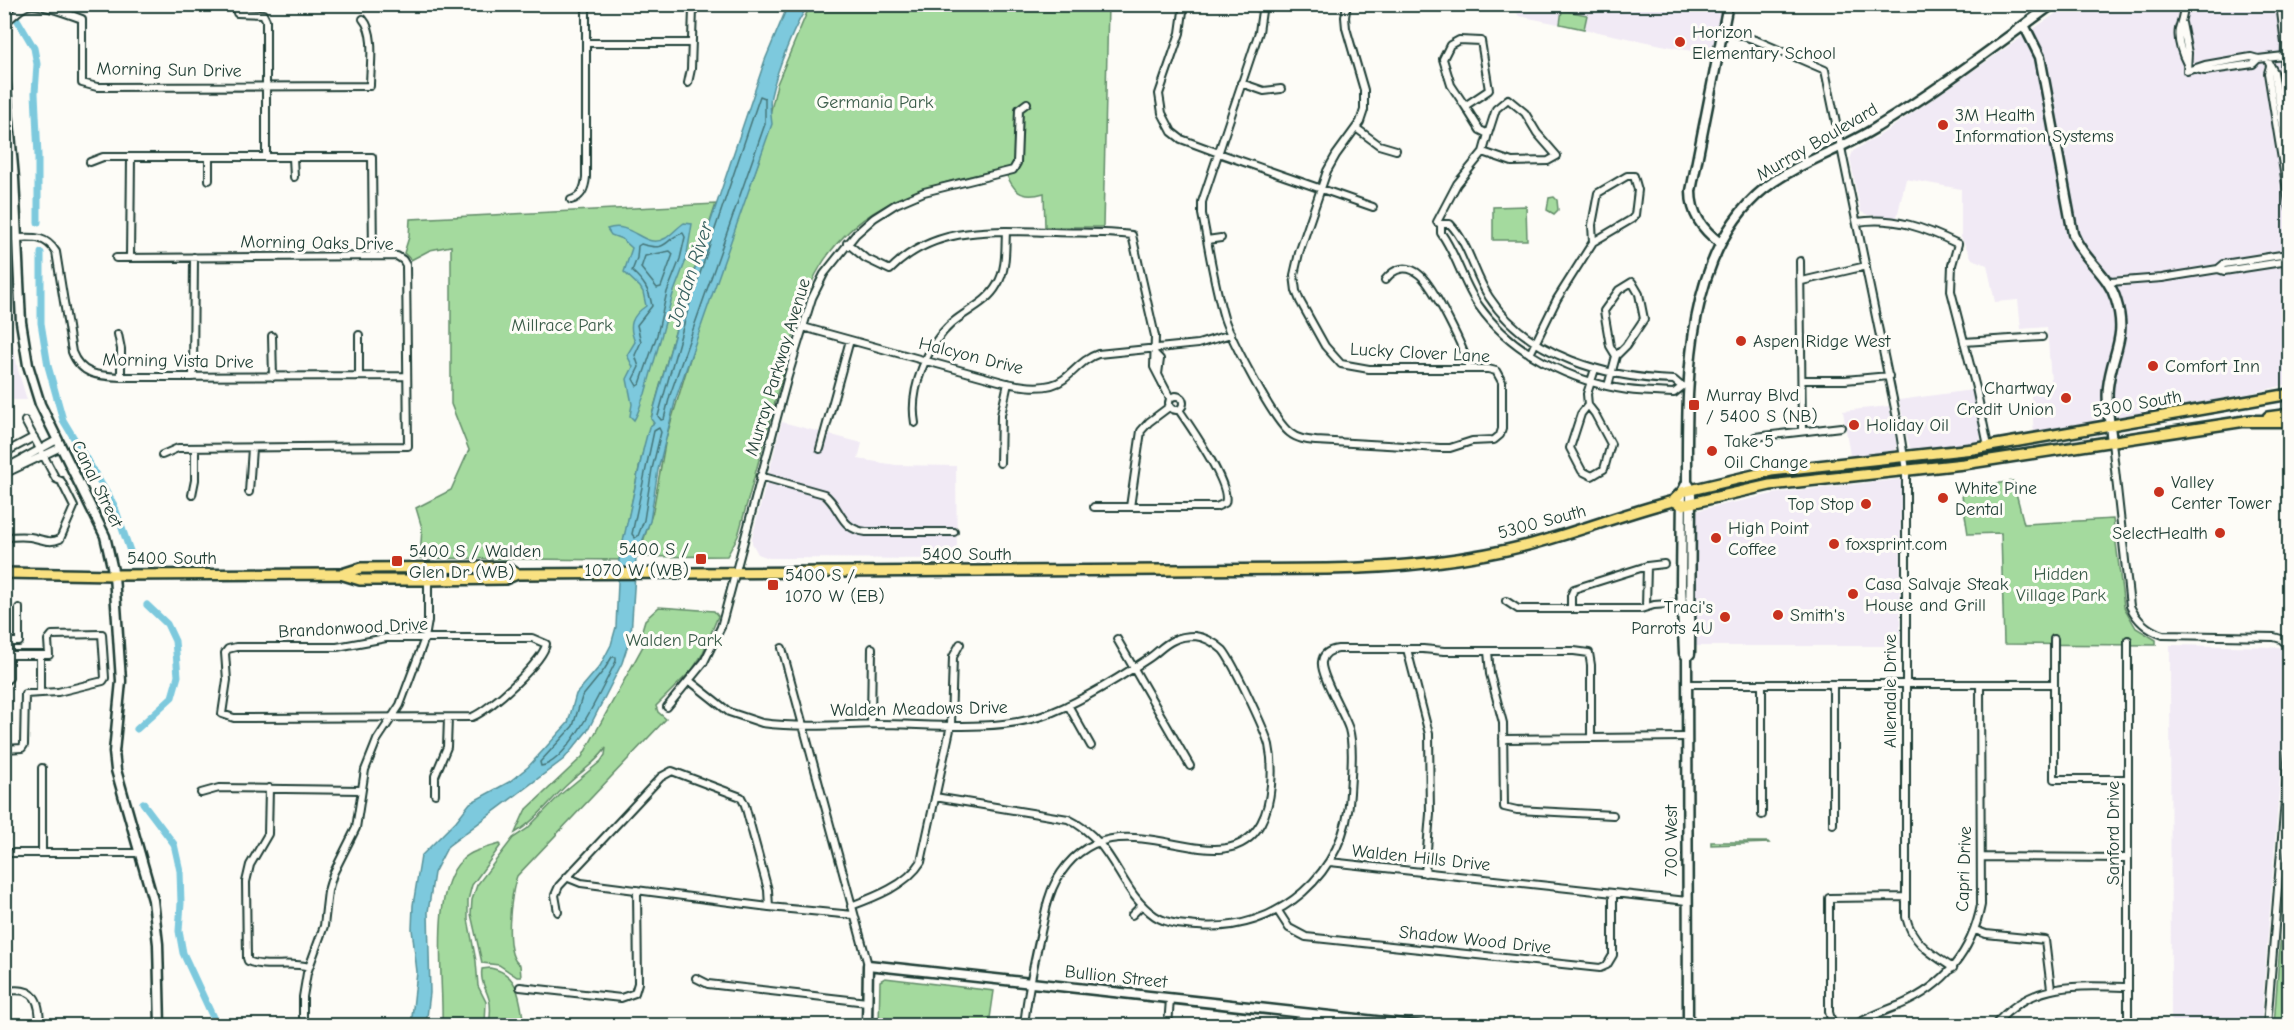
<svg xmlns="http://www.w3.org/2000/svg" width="2294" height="1030" font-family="'Comic Neue',sans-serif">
<rect width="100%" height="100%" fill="#fdfcf7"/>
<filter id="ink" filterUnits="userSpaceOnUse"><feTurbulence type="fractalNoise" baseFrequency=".0167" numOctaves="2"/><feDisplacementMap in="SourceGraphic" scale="12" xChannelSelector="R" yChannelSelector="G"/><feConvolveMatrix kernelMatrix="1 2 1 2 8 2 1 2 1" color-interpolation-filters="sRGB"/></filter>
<g filter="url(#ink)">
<path fill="#f1eaf5" d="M1511,5H1721L1711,55L1519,16Z
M2068,5H2289V384L2252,393L2034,433L2030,384L2051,381L2047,327L2021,329L2018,300L1995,302L1987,265L1972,259L1961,237V189L1906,179L1897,217L1868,215L1861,212L1850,159L1853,151L1888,130Z
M4,194L13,344L18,370L27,400H5Z
M1972,390L1981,431L1980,441L1917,450L1910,448L1899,400Z
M1889,406L1897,445L1894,451L1890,453L1850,456L1843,411Z
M782,422L862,443L858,459L896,465L956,466L957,559L769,558L758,554L752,543V538Z
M1901,479L1900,646H1693L1694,511L1778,493Z
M2170,645L2281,647L2288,655L2289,662L2261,1025H2171Z"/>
<path fill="#a4da9e" stroke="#628c69" stroke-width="1.5" d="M810,5H1108L1103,227H1045L1044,193C1020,200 1013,191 1004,169C932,183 854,202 816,274C800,305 793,340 783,373C768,427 753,481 738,536L727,556L638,557L653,511L666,438L708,299L760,158L777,84Z
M1562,10L1587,15L1584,29L1560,24Z
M1554,197L1557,200L1558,210L1554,214L1547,210L1549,198Z
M716,204L683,304L651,418L654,423C642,434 627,536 619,560L420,558L422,528L416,508L451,490L469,450L451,404V246L430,250L411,260L404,253L409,237L410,219Z
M1526,206L1527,240H1493V207Z
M2013,481L2024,524L2113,519L2124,607L2136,628L2156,640V645L2004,644L2001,533L1968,534L1961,489Z
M659,607L714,611L718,616L702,655L692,670L656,706L658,712L666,719L517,876C511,892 502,955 520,965L521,977H517L499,965L482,963L471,914L472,900L477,885L513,838L527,829L560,795L601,761L605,755L606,748C597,762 582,771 569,783C551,799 536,821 515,833L525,811L582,757L643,646L641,633L645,620Z
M2289,826V1025H2274Z
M1711,842H1768L1769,843L1711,845Z
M500,844L501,845L472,885L468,900V919L476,961L478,986L486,1002L485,1025H442C444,982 429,891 462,860C472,850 487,848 500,844Z
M490,968C520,973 520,1001 524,1025H489C490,1017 492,1008 489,999C486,988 480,982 482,969Z
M885,978L994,991L989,1025H879L880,981Z"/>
<path fill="#7dc9dd" stroke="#579199" stroke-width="1.5" d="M788,5H809C795,22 776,73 771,96C769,104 771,115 772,124L676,398L658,470L650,521L636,558L631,635L622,663L588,730L564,759L448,846L434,873L428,912L430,993L426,1025L411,1026L417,972L412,929L413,905L421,856L456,821L470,803L509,782L528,767L568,723L576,694L600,666L611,645L616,627L619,560L644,446L649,427L654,423L651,419L683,304L765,60Z
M684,223L692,224L686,260L673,294L645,394C640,403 640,411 634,420L630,416L632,404L627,379L633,367L627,355L635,342C628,326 631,316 646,306L643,292L640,287L624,272L632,248L622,239L611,235L607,229C633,220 644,251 666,238C672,234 678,227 684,223Z"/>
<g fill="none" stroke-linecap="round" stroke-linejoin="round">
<path stroke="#457578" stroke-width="1.5" d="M760,96L765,98V124L670,395L664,419L661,420L658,416L689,306Z
M683,233L685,237L680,259L667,292L657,335L640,384L637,386L633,379L639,367L635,355L641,342L637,325L652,306C649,289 644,282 632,271L637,258L638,246L641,244C670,253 664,238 683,233Z
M670,251L673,254L661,287L657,288L641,268L645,256Z
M659,428L661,432L652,469L644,520L638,536L635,538L632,534L654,431Z
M616,657V661C603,686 569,763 541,766L540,762L573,726L582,697L604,670L612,657Z"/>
<path stroke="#7dc9dd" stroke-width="7" d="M8,4L34,48L37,64L35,93L38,156V222
M41,253V323L48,366L63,420L114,505L131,554
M137,729L172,697L178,676L175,641L167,624L147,605
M143,803L174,844L180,871L181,903L179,931L183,953L217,1026"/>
<defs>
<path id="street" d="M1184,4L1180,33L1159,94L1162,113L1172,132L1181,139L1224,155L1373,207
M1263,4L1259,32L1202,202V214C1209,249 1214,284 1224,318C1231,339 1273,420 1290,433C1297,439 1307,440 1316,441L1440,448H1450L1472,441L1494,440L1500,435L1502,429V382L1496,371L1488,369H1369L1341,364L1325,346L1300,301L1296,291L1294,275L1299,253L1327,171L1336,155L1360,122L1364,110V90L1346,28L1345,17L1347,4
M2184,4C2184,14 2181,21 2179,29C2177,40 2182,54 2187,64
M2280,4L2285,44L2284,73L2290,110
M237,13L263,14L266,20V157
M4,23C12,18 19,9 27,6C38,2 71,15 82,19V83L97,87L370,86C370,66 376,34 363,19
M2182,23L2188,53L2187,71L2205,65L2251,57L2258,59L2284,56
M1723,29L1758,41L1825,70L1900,433L1906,470V917C1912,943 1932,954 1953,968
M1459,40L1481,41L1489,90L1465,106L1451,85L1443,59L1450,45Z
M587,43H692
M2269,63L2274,72L2290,168
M2270,66L2268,73L2290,209
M2196,69L2205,71L2253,64L2258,59
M688,83L691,69L693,9
M1241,83L1264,91L1281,89
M1465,106L1480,130L1488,134L1483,152L1457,184L1437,222L1441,224H1450C1469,244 1474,274 1489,297C1528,357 1607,378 1674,380L1681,386
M1356,128L1379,145L1396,150
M1483,152L1512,162L1548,161L1557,156L1537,133L1525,113L1508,99L1496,109L1488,134
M209,157V180
M293,157L294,177
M90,162L103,157H372L373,256
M1627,176H1634L1638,190L1635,215L1632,219L1593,242L1592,225L1598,193Z
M571,200C582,197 585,188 586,177V4
M1857,222C1894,216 1925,228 1958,244L1952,265L1951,291L1976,388L1988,446
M1441,224V233C1457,255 1463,284 1479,306C1512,353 1572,382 1628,390C1643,392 1659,392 1674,393L1683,386
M17,238C34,237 46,236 56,252L72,352C81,375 98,376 121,377L407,376
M1207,240L1221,238
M847,243L865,258L890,270C935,224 995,231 1054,232C1080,233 1106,232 1132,235L1155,336L1154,367L1170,398
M130,257L131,157
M116,258L397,256L403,260L406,265L408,446L178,448L162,455
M1800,261L1802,430
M2218,269L2224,264L2281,255L2289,257
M1385,280C1394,268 1407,264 1420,275C1434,287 1466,351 1469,369
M1802,281L1866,266
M1632,282L1639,294L1644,319L1626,346L1616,356L1610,346L1604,311L1619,290Z
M2110,282L2162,278L2218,269L2224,271L2282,262L2290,257
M803,327L999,381C1018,386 1047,392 1064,379C1076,370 1083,359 1098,354L1198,344L1231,334
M118,334L121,349V377
M359,335V376
M272,336L273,377
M1964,342L2042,337
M1155,354L1160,359L1158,374
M1530,354L1557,299L1593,242
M193,377L194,257
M1802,380H1845L1889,376
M1608,386L1616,356
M1169 403a7 7 0 1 1 14 0a7 7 0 1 1-14 0Z
M1588,405L1595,414L1611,444L1604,469L1592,476L1582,471L1570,448L1581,414Z
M1588,405L1587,394L1595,369
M915,423C909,390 927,345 952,323C967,310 987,303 997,285C1007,269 1005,249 1006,231
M1755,437L1841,427
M2112,442L2130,606C2137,621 2147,630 2163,635L2274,637L2281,639L2290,647
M820,449L850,340
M4,453L34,437
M1000,463L1001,415L1008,383
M4,469L57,440
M4,474L61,447
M760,476L824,494C842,508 839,529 866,532H954
M249,492L252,448
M192,495L195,480V448
M1094,507H1216L1225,503C1232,486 1190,426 1179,410
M1130,507L1141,431L1149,422L1169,407
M4,537C13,537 22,536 30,537C42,539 49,544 60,539L74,507L61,481L56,479L25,421
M1506,601L1518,609H1641L1654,605L1682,603
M1646,607L1647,566
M1571,609V596L1574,589L1647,566L1664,564
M4,633L8,634L9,642
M386,638H532L546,644C544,661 489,711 472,717L234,718L222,714L227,680L225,653L228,649L236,647H337Z
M1117,639L1190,766
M2054,639V779H2128
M2128,640V1026
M782,648L868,965
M1407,649L1429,734L1430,814L1425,873
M1488,651L1490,674L1503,723L1504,807L1517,810L1613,815
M40,655V692
M690,681L729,712L762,723C800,728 840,725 878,724C929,724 994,732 1042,716C1075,705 1119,678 1149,658C1157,653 1164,644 1174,640C1180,637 1188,636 1195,636C1206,637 1215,643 1223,650C1233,662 1265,730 1269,745C1274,768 1272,803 1261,823C1221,896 1112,781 1056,881C1047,897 1045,915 1041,932C1034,963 1027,994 1024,1026
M4,682L9,678V642H19V608
M1687,684H2054
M1762,684V815
M1833,684V824
M1068,705L1091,746
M667,707L704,662L721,627L788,376L812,298L824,274L856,234L874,218L896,204L924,192L1013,170L1017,163L1019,109L1027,103
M871,724L872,648
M1503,739L1687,737
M4,749L22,748L24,745L25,694L58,692L103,681L105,678L102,634L52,635L48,640L49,655H9
M42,768V853
M269,788L268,834L250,865L246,882L247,958L248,961C265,969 289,961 309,967
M201,793L219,788L361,790
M435,794V776L447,747L448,718
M935,797L1068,819C1116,842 1118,891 1155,916C1167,924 1184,925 1198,926C1278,933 1347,873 1350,793C1351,773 1354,748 1349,729C1344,713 1320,675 1322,662C1323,653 1330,650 1338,649H1423L1444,651H1574L1589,653L1591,665V738
M4,853H140
M1981,857L2128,858
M1330,862L1687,901
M566,877L581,883L769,907L853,915
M851,906C875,897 907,885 921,862L951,725L953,657L960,644
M1278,911L1289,928L1306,937L1600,968L1607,965L1613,955V893
M558,912L555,895L559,886L661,777L672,771L741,797L745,805L768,890L769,907
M1132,915L1142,905
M1975,930L1986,934L2045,940L2051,989
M696,978L708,984L867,1002
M520,987L621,998L635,993L638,983L637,890
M8,991C36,987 40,1001 40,1026
M303,1026V997L307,973L324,926L328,891L333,874L356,828L365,770L377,740L400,705L425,638L428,621V580
M1168,1026L1170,999
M1833,1026L1829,1012V898L1905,897
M1853,1026C1868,1017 1884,1011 1900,1005C1944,986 1972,952 1981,905L1980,684
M1994,1026C2031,981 2076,986 2128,987
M2267,1026L2290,737"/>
<path id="secondary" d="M2024,25L2040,57L2073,234C2083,260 2108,273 2116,300C2128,338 2112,352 2108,387C2106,405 2110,424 2112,442
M4,65L14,178L21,322L28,365L40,404L105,536L114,575L121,681L114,752L116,770L153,900L158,944L160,1026
M1720,243C1702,229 1691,214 1691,191L1728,4
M1687,657L1684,653L1681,585L1682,492L1687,482C1687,386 1683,254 1765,188C1799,162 1841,150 1877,127C1938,90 1995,46 2053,4
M867,1026L868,965L1421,1026
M1688,1026L1687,657L1690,654L1691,490L1689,485"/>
<path id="primary" d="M2268,417L2290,414
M1673,501L1682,505L1770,485L1964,464L2252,420
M4,573L114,575L340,574L360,580H428L505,579L517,574L1327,569C1396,568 1465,561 1532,544C1580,531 1626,513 1673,501L1682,492L1771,471L1973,449L2290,394
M342,574L361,568L505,567L517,574"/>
<path id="highway" d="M2246,421H2290"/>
</defs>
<use href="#street" stroke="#1f3d34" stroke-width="10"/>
<use href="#secondary" stroke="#1f3d34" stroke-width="13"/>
<use href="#primary" stroke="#1f3d34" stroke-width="14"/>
<use href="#highway" stroke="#1f3d34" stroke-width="15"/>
<use href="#street" stroke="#fdfcf7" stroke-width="6"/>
<use href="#secondary" stroke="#fdfcf7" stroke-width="8"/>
<use href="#primary" stroke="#f9e181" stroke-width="9"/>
<use href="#highway" stroke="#f9e181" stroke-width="10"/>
</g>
</g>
<g fill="#c8321e" stroke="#fdfcf7" stroke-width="2">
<circle cx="1680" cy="42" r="6"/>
<circle cx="1943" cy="125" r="6"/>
<circle cx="1741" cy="341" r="6"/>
<circle cx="2153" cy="366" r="6"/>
<circle cx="2066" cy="398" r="6"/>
<rect x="1688" y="399" width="12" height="12" rx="3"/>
<circle cx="1854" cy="425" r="6"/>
<circle cx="1712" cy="451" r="6"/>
<circle cx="2159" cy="492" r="6"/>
<circle cx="1943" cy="498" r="6"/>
<circle cx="1866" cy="504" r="6"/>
<circle cx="2220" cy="533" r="6"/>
<circle cx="1716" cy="538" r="6"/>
<circle cx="1834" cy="544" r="6"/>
<rect x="695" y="553" width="12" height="12" rx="3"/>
<rect x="391" y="555" width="12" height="12" rx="3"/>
<rect x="767" y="579" width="12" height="12" rx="3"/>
<circle cx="1853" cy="594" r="6"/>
<circle cx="1778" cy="615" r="6"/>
<circle cx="1725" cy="617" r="6"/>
</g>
<g text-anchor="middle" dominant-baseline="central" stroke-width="6" stroke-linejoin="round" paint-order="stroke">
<g font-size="18" fill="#1f3d34" stroke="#fdfcf7" text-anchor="start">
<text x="1692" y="32">Horizon<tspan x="1692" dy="21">Elementary School</tspan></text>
<text x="1955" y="115">3M Health<tspan x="1955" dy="21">Information Systems</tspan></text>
<text x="1753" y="341">Aspen Ridge West</text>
<text x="2165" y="366">Comfort Inn</text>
<text x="2054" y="388" text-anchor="end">Chartway<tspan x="2054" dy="21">Credit Union</tspan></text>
<text x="1706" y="395">Murray Blvd<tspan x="1706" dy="21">/ 5400 S (NB)</tspan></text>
<text x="1866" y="425">Holiday Oil</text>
<text x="1724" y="441">Take 5<tspan x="1724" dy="21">Oil Change</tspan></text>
<text x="2171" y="482">Valley<tspan x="2171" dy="21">Center Tower</tspan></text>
<text x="1955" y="488">White Pine<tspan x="1955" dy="21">Dental</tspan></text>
<text x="1854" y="504" text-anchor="end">Top Stop</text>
<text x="1728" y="528">High Point<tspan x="1728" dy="21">Coffee</tspan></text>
<text x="2208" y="533" text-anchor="end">SelectHealth</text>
<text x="1846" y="544">foxsprint.com</text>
<text x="689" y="549" text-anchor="end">5400 S /<tspan x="689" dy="21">1070 W (WB)</tspan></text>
<text x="409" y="551">5400 S / Walden<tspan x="409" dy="21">Glen Dr (WB)</tspan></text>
<text x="785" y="575">5400 S /<tspan x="785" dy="21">1070 W (EB)</tspan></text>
<text x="1865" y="584">Casa Salvaje Steak<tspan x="1865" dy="21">House and Grill</tspan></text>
<text x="1713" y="607" text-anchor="end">Traci's<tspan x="1713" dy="21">Parrots 4U</tspan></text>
<text x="1790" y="615">Smith's</text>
</g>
<g font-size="18" fill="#1f3d34" stroke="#fdfcf7">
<text transform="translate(169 70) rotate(1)">Morning Sun Drive</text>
<text transform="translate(1817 142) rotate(-30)">Murray Boulevard</text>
<text transform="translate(317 243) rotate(1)">Morning Oaks Drive</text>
<text transform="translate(1420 353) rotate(3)">Lucky Clover Lane</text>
<text transform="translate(971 356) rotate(14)">Halcyon Drive</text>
<text transform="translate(178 361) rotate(1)">Morning Vista Drive</text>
<text transform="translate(778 367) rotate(-73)">Murray Parkway Avenue</text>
<text transform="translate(2137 404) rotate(-10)">5300 South</text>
<text transform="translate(97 484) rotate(64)">Canal Street</text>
<text transform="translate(1542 522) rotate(-15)">5300 South</text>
<text x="967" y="554">5400 South</text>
<text x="172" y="558">5400 South</text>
<text transform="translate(353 628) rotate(-3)">Brandonwood Drive</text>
<text transform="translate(1890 691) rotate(-90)">Allendale Drive</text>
<text transform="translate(919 709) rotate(-1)">Walden Meadows Drive</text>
<text transform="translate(2113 833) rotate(-90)">Sanford Drive</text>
<text transform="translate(1671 841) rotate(-90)">700 West</text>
<text transform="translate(1421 858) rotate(6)">Walden Hills Drive</text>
<text transform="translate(1964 869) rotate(-88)">Capri Drive</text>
<text transform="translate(1475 940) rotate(6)">Shadow Wood Drive</text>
<text transform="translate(1116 977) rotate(6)">Bullion Street</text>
</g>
<g font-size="18" fill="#3a5c49" stroke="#fdfcf7">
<text x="875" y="102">Germania Park</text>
<text x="562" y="325">Millrace Park</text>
<text x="2061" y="574">Hidden<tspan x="2061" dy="21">Village Park</tspan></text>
<text x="674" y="640">Walden Park</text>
</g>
<g font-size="20" font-style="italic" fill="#36605e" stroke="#fdfcf7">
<text transform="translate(690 274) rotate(-72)">Jordan River</text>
</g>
</g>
<rect width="2294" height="1030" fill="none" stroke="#fdfcf7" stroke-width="24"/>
<rect x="12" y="12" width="2270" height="1006" fill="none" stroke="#1f3d34" stroke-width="2" filter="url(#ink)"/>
</svg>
